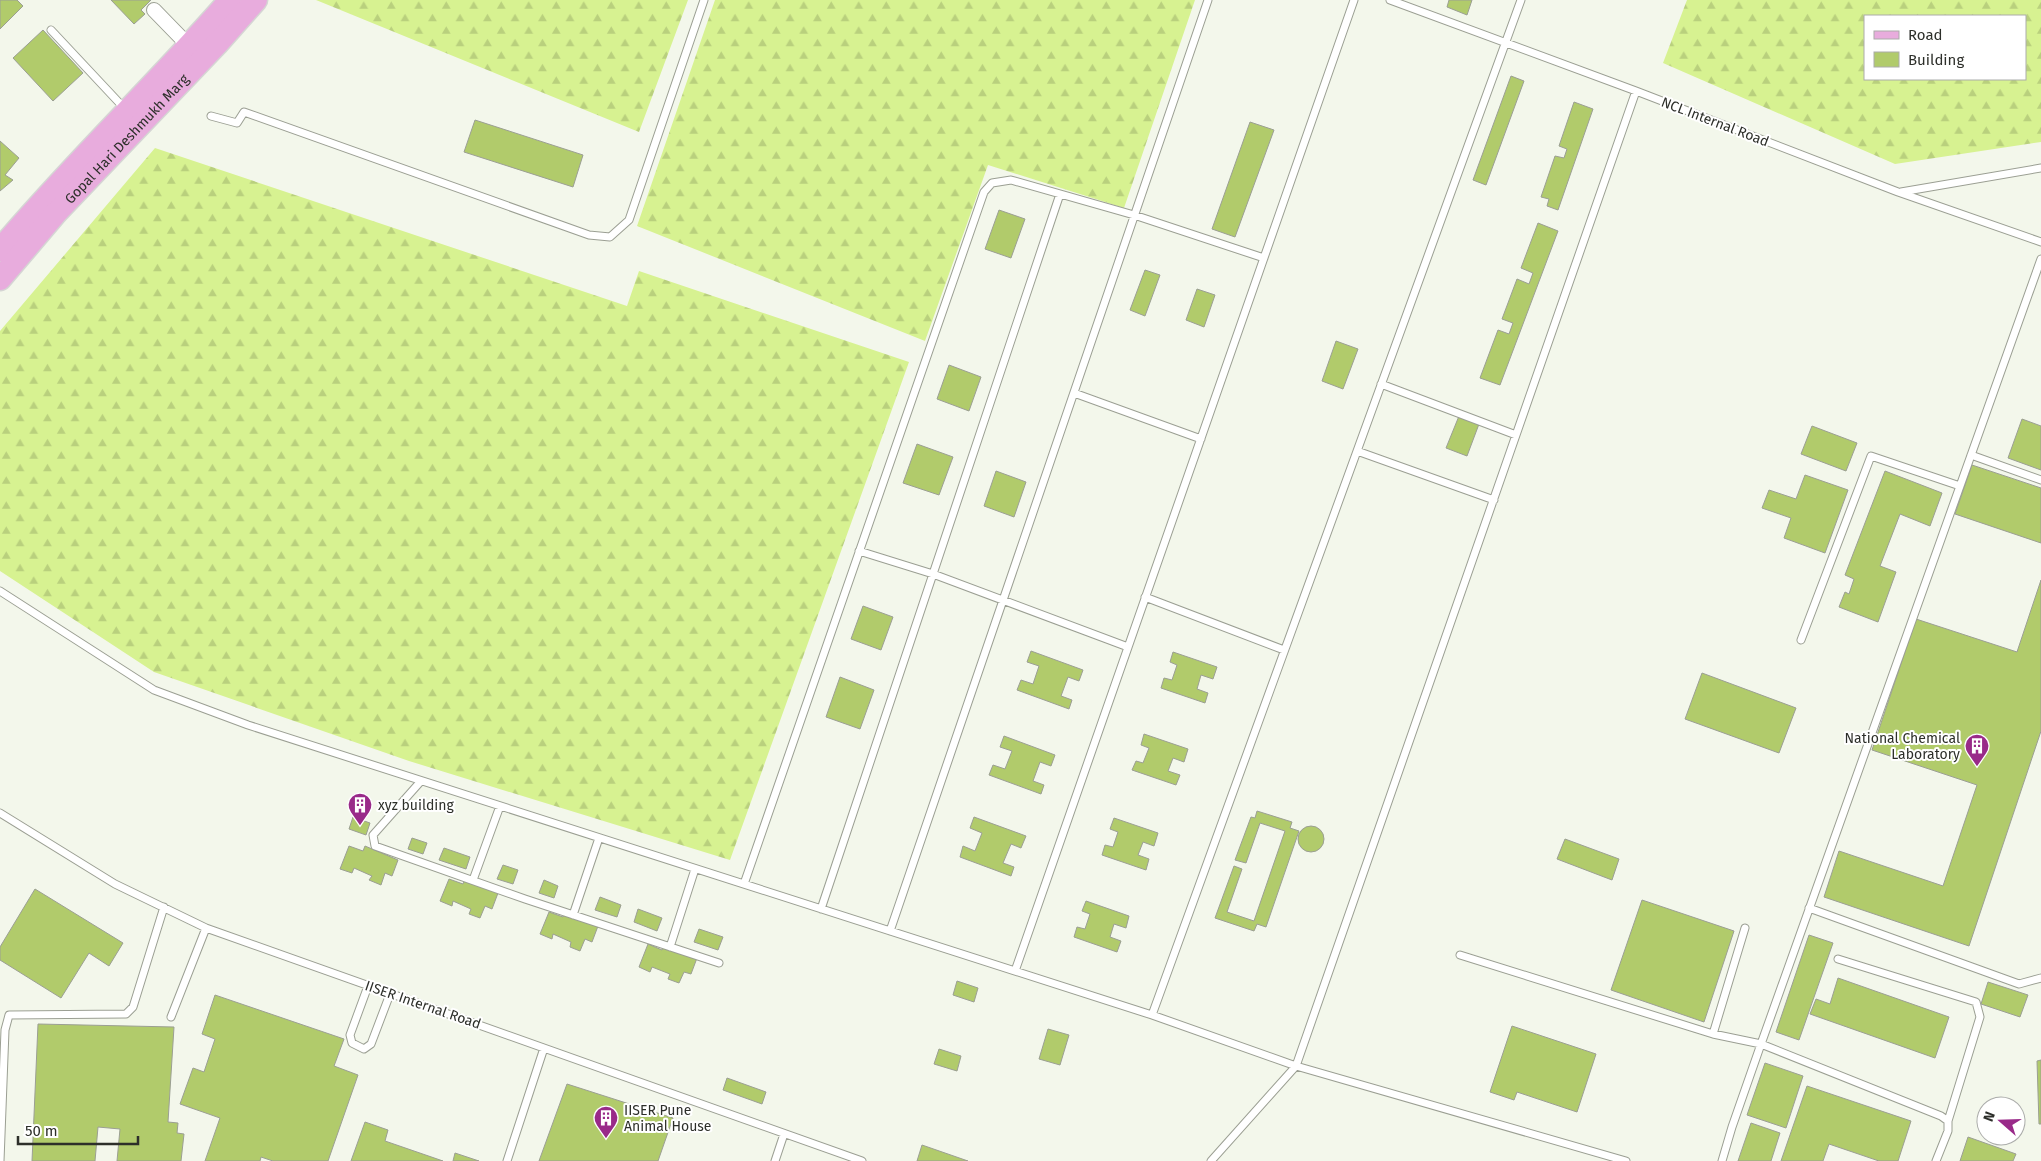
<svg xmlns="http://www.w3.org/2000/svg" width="2041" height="1161" font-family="'Fira Sans',sans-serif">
<defs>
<pattern id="forest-firs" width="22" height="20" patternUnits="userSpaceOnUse" patternTransform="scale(1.25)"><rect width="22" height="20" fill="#d7f291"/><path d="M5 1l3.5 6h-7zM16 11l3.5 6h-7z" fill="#b9d07d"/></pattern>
</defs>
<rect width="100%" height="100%" fill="#f3f7eb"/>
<path fill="url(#forest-firs)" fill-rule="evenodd" d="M316,0H688L639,132Z
M715,0H1195L1124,208L988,165L925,341L637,226Z
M1687,0H2041V142L1895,164L1663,63ZM2025,16V79H1865V16Z
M155,148L627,306L639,271L909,362L730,860L409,761L154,672L0,571V331Z"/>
<path fill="#b1cb6b" stroke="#9b9f93" d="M0,0H17L23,6L0,29Z
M111,0H151L141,10L145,14L134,24Z
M1449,0H1472L1467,15L1447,7Z
M43,30L83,73L53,101L13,58Z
M1511,76L1524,81L1486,185L1473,180Z
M1574,102L1593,109L1558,210L1547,206L1549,199L1541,197L1555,156L1564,158L1567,149L1559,146Z
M475,120L583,155L573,187L464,152Z
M1250,122L1274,130L1235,237L1212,229Z
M0,141L19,158L5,175L13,180L0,191Z
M999,210L1025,219L1011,258L985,249Z
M1538,223L1558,231L1500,385L1480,378L1498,330L1509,334L1513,323L1502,319L1517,279L1529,284L1533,273L1521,268Z
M1145,270L1160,275L1145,316L1130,310Z
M1197,289L1215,295L1204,327L1186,320Z
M1336,341L1358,349L1343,389L1322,381Z
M949,365L981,377L969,411L937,399Z
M1459,416L1479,424L1467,456L1446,448Z
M2022,419L2041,426V470L2008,458Z
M1812,426L1857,443L1846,471L1801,454Z
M917,444L953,457L939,495L903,483Z
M1972,465L2041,488V543L1955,514Z
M996,471L1026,482L1014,517L984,506Z
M1885,471L1942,493L1930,526L1900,514L1880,566L1896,572L1878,622L1839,607L1845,592L1849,594L1854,579L1845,575Z
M1805,475L1848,490L1825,553L1784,538L1791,518L1762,508L1769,490L1796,499Z
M2041,580V731L1969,946L1824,897L1839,851L1943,886L1977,785L1872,750L1916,619L2017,652Z
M863,606L893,617L881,650L851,639Z
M1031,651L1083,670L1079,681L1068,677L1061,696L1072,700L1069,709L1017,690L1021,680L1033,684L1039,666L1027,662Z
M1173,652L1217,667L1213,679L1201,675L1197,689L1208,693L1205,703L1161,688L1164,678L1172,680L1177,665L1170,662Z
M1702,673L1796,708L1779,753L1685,719Z
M840,677L874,690L860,729L826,717Z
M1144,734L1188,749L1184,762L1173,758L1168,771L1180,775L1176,785L1132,770L1136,761L1143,763L1149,748L1141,745Z
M1004,736L1055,755L1051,766L1040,762L1033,781L1044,785L1041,794L989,775L993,765L1005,769L1012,751L1000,747Z
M1257,811L1292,822L1290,828L1299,831L1266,927L1257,924L1254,931L1215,918L1234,866L1242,869L1227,912L1254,921L1285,831L1260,823L1246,863L1235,860L1251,817L1255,818Z
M353,817L370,823L366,835L349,829Z
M974,817L1026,836L1021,848L1011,844L1003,863L1014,867L1011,876L960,857L963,846L975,851L982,833L970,828Z
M1114,818L1158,833L1154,846L1143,842L1138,855L1149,859L1146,870L1102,855L1105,845L1113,847L1118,832L1110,829Z
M1298 839a13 13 0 1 1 26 0a13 13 0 1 1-26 0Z
M412,838L427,843L423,854L408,849Z
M1565,839L1619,859L1612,880L1557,859Z
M349,846L363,851L365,846L398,860L392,876L385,873L381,885L369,880L372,876L354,868L352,873L340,869Z
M444,848L470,857L466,869L439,860Z
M503,865L518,870L513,884L497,879Z
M449,879L463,884L465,879L498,893L492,909L485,906L480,918L469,914L471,909L453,901L452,906L440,901Z
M544,880L558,886L554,898L539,893Z
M35,889L123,943L109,966L89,953L61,998L0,960V947Z
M600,897L621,905L617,917L595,910Z
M1642,900L1734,931L1704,1022L1611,990Z
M1086,901L1129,916L1126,928L1114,924L1110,937L1121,941L1117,952L1074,937L1077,927L1085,929L1090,914L1082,911Z
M638,909L662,918L657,931L634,922Z
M549,912L563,917L565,912L598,926L592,942L585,939L580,951L570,947L571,942L553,934L552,939L540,934Z
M699,929L723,937L718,950L694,942Z
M1809,935L1833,943L1799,1040L1776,1032Z
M648,944L662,950L664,945L697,958L691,974L684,972L679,983L668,979L670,974L652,967L650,972L639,967Z
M1838,978L1949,1017L1935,1058L1810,1014L1816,999L1830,1004Z
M957,981L978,988L974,1002L953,995Z
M1988,982L2028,995L2020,1017L1981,1004Z
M215,995L344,1039L334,1066L358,1075L328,1161H273L261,1157L260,1161H205L220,1118L180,1104L193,1068L204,1072L215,1039L202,1034Z
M38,1024L174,1027L168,1122L178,1123L177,1133L184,1134L181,1161H117L120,1129L98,1127L95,1161H32Z
M1512,1026L1596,1054L1577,1112L1517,1092L1514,1100L1490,1092Z
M1048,1029L1069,1035L1060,1065L1039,1059Z
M939,1049L961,1056L957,1071L934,1064Z
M2041,1060V1124H2039L2037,1061Z
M1765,1063L1803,1076L1786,1128L1747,1115Z
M727,1078L766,1092L762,1104L723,1090Z
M567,1084L673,1118L658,1161H539Z
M1807,1086L1911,1121L1898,1161H1879L1829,1144L1823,1161H1781Z
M365,1122L388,1130L385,1141L443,1161H351Z
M1751,1123L1780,1133L1771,1161H1738Z
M1968,1137L2016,1154L2013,1161H1960Z
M922,1145L968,1161H917Z
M455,1153L479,1161H453Z"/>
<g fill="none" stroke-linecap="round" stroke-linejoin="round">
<defs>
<path id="lane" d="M1390,0L1636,91L1898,192L2041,242
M51,30L125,109
M211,116L237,123L244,112L589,235L610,237L629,220L704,0
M1901,192L2041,168
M1381,384L1516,435
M1074,393L1201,439
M1357,451L1494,500
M1971,455L2041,480
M859,551L933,574L1128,647
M0,591L154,690L248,725L1152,1015L1296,1066L1626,1161
M1145,597L1284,650
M1801,640L1871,456L1960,486
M421,781L373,835L375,846L525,899L719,963
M0,813L115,884L206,928L862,1161
M473,880L500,806
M744,884L984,192L992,183L1011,180L1134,215L1264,258
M1809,908L2019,984L2041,978
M821,909L1060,194
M573,915L599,838
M1745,928L1713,1034L1761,1044L1941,1116L1948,1121V1131L1936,1161
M890,931L1208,0
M670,947L695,869
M1460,955L1713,1034
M1838,959L1976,1002L1980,1017L1948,1121
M1015,971L1354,0
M368,986L350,1035L352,1043L364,1049L371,1044L390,994
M1152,1015L1521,0
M171,1017L206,928
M0,1161L5,1030L9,1015L126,1014L133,1007L164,907
M507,1161L544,1048
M775,1161L784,1134
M1211,1161L1296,1066L1636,91
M1722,1161L1732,1127L1761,1044L2041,259"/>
<path id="street" d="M154,10L189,46"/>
<g id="primary">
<path d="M0,250C73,163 156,85 230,0"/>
<path id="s1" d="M0,279L56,213L217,44L256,0"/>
</g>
</defs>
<use href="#lane" stroke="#9b9f93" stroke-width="9"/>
<use href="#street" stroke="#9b9f93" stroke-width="16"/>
<use href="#primary" stroke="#d5d5d4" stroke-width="25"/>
<use href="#lane" stroke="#fff" stroke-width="7"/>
<use href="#street" stroke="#fff" stroke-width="14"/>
<use href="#primary" stroke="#e8acdd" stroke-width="22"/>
</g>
<defs>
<symbol id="building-pin" viewBox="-11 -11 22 30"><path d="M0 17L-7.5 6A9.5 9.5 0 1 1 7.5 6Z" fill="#992a89" stroke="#fff"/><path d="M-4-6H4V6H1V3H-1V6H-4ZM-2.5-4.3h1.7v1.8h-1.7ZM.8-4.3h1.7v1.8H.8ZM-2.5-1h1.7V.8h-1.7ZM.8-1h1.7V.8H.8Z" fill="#fff"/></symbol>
</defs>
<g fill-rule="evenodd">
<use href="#building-pin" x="1963" y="732" width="28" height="38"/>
<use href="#building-pin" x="346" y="791" width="28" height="38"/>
<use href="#building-pin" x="592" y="1104" width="28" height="38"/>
</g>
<g text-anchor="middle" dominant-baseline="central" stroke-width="4" stroke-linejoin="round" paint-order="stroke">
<g font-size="14" fill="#2d2f2a" stroke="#fff">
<text transform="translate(1715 122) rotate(21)">NCL Internal Road</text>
<text stroke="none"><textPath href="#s1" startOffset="189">Gopal Hari Deshmukh Marg</textPath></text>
<text transform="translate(423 1005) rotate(19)">IISER Internal Road</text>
</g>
<g font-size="14" fill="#2d2f2a" stroke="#fff" text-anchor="start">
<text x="1960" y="738" text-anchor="end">National Chemical<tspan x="1960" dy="16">Laboratory</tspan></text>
<text x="378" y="805">xyz building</text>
<text x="624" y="1110">IISER Pune<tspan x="624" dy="16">Animal House</tspan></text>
</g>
</g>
<rect x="1864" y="15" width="162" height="65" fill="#ffffff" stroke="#abacaa"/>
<rect x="1874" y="31" width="25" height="8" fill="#e8acdd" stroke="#abacaa"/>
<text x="1908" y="40" font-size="15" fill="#2d2f2a">Road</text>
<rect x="1874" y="52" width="25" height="15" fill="#b1cb6b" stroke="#abacaa"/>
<text x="1908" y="65" font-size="15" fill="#2d2f2a">Building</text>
<g transform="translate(2001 1121) rotate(290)"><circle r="24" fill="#ffffff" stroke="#abacaa"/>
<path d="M0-4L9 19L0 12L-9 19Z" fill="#992a89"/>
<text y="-8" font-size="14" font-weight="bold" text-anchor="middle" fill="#2d2f2a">N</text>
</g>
<path d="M18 1136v8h120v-8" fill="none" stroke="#2d2f2a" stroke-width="2.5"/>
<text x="25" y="1136" font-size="15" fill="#2d2f2a" stroke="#ffffff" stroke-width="4" paint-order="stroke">50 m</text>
</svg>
